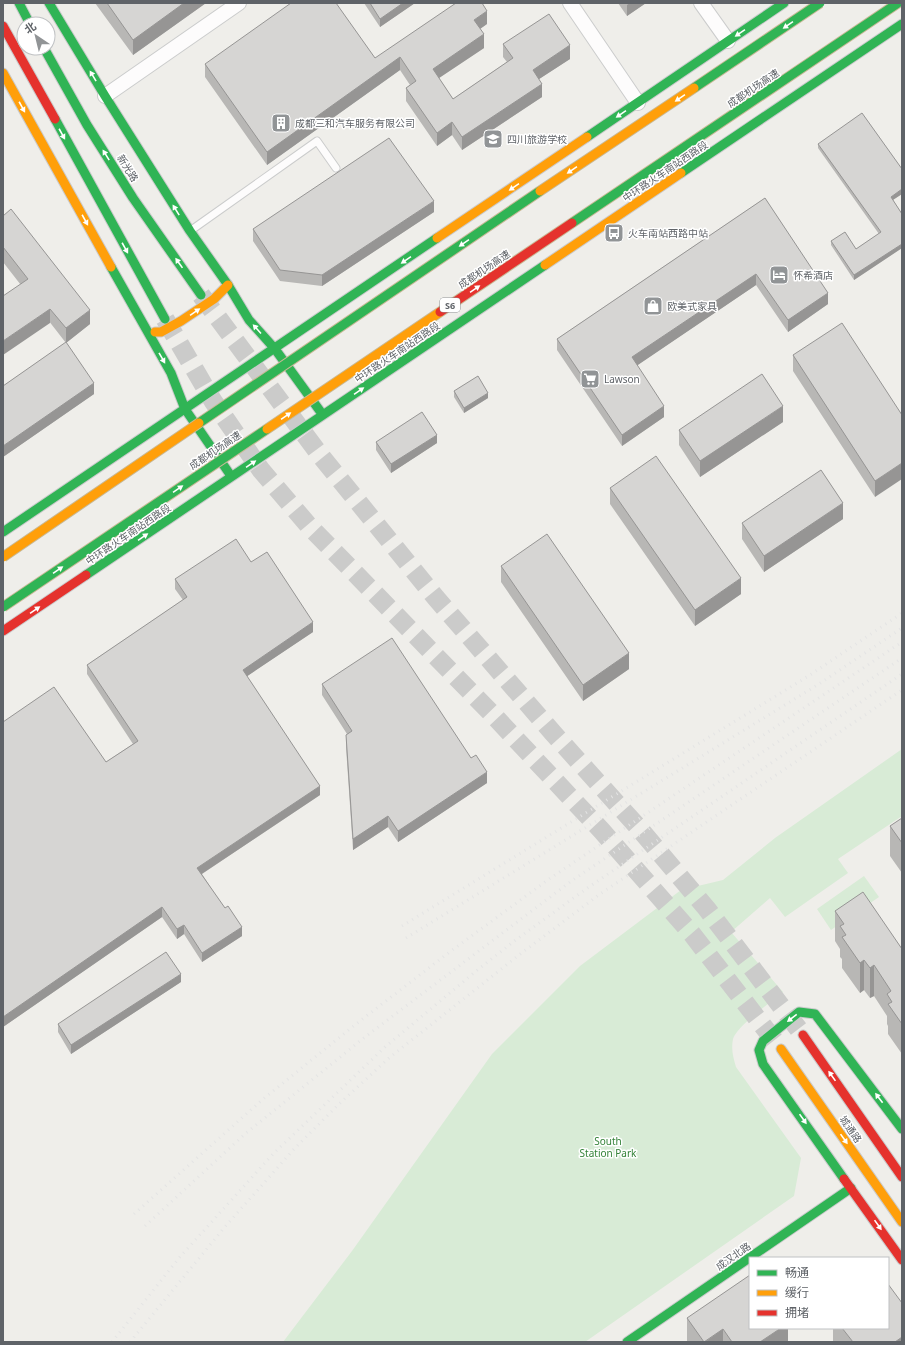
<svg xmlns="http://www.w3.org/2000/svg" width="905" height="1345" font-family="'Noto Sans','Noto Sans SC',sans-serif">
<rect width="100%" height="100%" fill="#efeeea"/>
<path fill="#d8ebd6" d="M902,749V816L838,859L848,873L785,917L770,898L731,932L783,992C771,1002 737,1026 733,1039C731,1049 733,1057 736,1067L801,1158L794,1196L585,1342H283L352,1251L492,1054L580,966L681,890L723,880L775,838Z
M864,876L879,897L831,930L817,909Z"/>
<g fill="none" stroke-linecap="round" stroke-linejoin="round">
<path stroke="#cbcbca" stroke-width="19" stroke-dasharray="19 10" stroke-linecap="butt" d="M201,295L320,455L436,598L553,733L638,827L707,909L803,1035
M165,319L213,401L261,470L309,526L496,718L602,831L692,934L780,1048"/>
<defs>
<path id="lane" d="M190,231L317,141L336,168"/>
<path id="street" d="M570,3L638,103
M701,3L728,41
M105,96L239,3"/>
<path id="fast" d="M19,3L30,24
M49,3L105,96L190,231L228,285L249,320L275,349L320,411
M44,48L87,125L133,198L201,295
M55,119L165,319
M587,137L784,3
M681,173L902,24
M111,267L171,373L185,409L229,473
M3,532L437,238
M86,575L545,265
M844,1179L763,1064L759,1050L763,1041L799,1012L815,1014L902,1129
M627,1342L851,1188"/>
<path id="slow" d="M3,73L111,267
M437,238L587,137
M545,265L681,173
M155,332H161L181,321L214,299L228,285
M781,1049L902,1222"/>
<path id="jam" d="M3,26L55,119
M3,631L86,575
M803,1035L902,1177
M844,1179L902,1260"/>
</defs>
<use href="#lane" stroke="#cbcccc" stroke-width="9"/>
<use href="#street" stroke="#cbcccc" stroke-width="16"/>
<use href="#fast" stroke="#cacacb" stroke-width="11"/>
<use href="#slow" stroke="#cacacb" stroke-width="11"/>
<use href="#jam" stroke="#cacacb" stroke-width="11"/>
<use href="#lane" stroke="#fdfcfc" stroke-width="7"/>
<use href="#street" stroke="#fdfcfc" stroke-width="14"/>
<use href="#fast" stroke="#30b455" stroke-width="9"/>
<use href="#slow" stroke="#ff9f0a" stroke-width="9"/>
<use href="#jam" stroke="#e5322d" stroke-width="9"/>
<path stroke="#e4e4e4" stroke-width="3" stroke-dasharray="1 5" stroke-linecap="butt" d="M402,926L810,675L902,613
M406,938L819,684L902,628
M134,1214L262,1100L356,1024L447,954L549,879L902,642
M145,1226L245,1134L365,1037L570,882L902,658
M112,1342L179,1258L273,1154L385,1047L475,972L513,942L586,889L902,674
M130,1342L224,1228L294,1149L338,1105L389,1058L519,955L600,894L902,690"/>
<defs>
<path id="fast-bridge" d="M694,88L820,3
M572,223L898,3
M199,423L540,191
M3,607L267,429"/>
<path id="slow-bridge" d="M540,191L694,88
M267,429L440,312
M3,557L199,423"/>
<path id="jam-bridge" d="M440,312L572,223"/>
</defs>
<use href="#fast-bridge" stroke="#c8b996" stroke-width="11" stroke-linecap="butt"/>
<use href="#slow-bridge" stroke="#c8b996" stroke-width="11" stroke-linecap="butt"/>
<use href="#jam-bridge" stroke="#c8b996" stroke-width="11" stroke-linecap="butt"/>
<use href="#fast-bridge" stroke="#30b455" stroke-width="9"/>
<use href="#slow-bridge" stroke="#ff9f0a" stroke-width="9"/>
<use href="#jam-bridge" stroke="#e5322d" stroke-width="9"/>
</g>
<path fill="#b8b7b5" d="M95,3H206L133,55Z
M364,3H415L380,27Z
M618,3H646L627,16Z
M487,24L480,29L484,48L439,78L453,99L507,62L503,57V44L570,59L539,79L542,97L462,150L452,135L437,146L406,101V88L410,85L400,70L267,165L205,77V64L375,58Z
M818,144L902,169V194L893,200L902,214V248L854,280L831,245V241L856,249L879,234L818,148Z
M765,198L828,304L788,332L756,285L637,365L664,417L622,446L557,350V339Z
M434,212L322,286L280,281L253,241V229Z
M3,216L90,324L66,343L94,394L3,457V386L66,343L3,262Z
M793,355L902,415L875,497L793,371Z
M454,391L488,398L464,413L454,397Z
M783,422L700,477L679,445V430Z
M376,442L437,443L391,473L376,450Z
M610,488L741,594L695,626L610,504Z
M843,519L764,572L742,539V523Z
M251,562L313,632L247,676L320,795L202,874L242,936L202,962L184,934L177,939L162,917L3,1027V722L106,762L133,744L87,674V665L183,600L175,589V579Z
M501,566L629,669L583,701L501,582Z
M322,684L487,783L398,842L388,827L353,850L346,747V735L347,734L322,695Z
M902,818V873L890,856V826Z
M835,911L902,949V1054L888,1034V1026L887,1024V1016L874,996L870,998L864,990L860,993L842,968V959L840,957V949L835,941Z
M181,982L71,1054L58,1032V1024Z
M687,1318L788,1328V1342H687Z
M833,1328H888L902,1342H833Z"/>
<path fill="#969594" d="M184,3H206L133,55V40Z
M403,3H415L380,27V19Z
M630,3H646L627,16V5Z
M487,11V24L474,33V20Z
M484,34V48L433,82V69Z
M570,45V59L533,83V70Z
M400,57V70L267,165V152Z
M542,84V97L462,150V137Z
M452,122V135L437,146V133Z
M902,189V194L891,201V197Z
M434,201V212L322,286V275Z
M902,244V248L854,280V275Z
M756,274V285L632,369V357Z
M828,293V304L788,332V320Z
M50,309V323L3,355V341Z
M90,310V324L66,343V328Z
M94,383V394L3,457V446Z
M488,393V398L464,413V408Z
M664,406V417L622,446V435Z
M783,406V422L700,477V461Z
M437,435V443L391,473V464Z
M902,463V479L875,497V481Z
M843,503V519L764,572V556Z
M741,578V594L695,626V610Z
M313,622V632L243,679V670Z
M629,653V669L583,701V685Z
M487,772V783L398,842V831Z
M320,786V795L197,877V868Z
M388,816V827L353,850V839Z
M162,907V917L3,1027V1017Z
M184,925V934L177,939V929Z
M242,927V936L202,962V953Z
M864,960V990L860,993V963Z
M874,965V996L870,998V968Z
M181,974V982L71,1054V1045Z
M781,1328H788V1342H760Z
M723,1329V1342H705Z
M902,1337V1342H895Z"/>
<path fill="#d6d5d3" stroke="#969594" d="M107,3H184L133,40Z
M291,3H336L375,58L456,3H482L487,11L474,20L484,34L433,69L453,99L513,58L503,44L549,14L570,45L533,70L542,84L462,137L452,122L437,133L406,88L416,81L400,57L267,152L205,64Z
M370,3H403L380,19Z
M862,113L902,169V189L891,197L902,214V244L854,275L831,241L845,232L856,249L881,232L818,144Z
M389,138L434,201L322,275L280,270L253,229Z
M765,198L828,293L788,320L756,274L632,357L664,406L622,435L557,339Z
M11,209L90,310L66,328L50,309L3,341V296L28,279L3,247V216Z
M842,323L902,415V463L875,481L793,355Z
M66,342L94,383L3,446V386Z
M762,374L783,406L700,461L679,430Z
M478,376L488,393L464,408L454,391Z
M422,412L437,435L391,464L376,442Z
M656,456L741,578L695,610L610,488Z
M821,470L843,503L764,556L742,523Z
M547,534L629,653L583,685L501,566Z
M236,539L251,562L267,552L313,622L243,670L320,786L197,868L225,908L228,906L242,927L202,953L184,925L177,929L162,907L3,1017V722L54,687L106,762L138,741L87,665L187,597L175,579Z
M392,638L471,758L476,755L487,772L398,831L388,816L353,839L346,735L352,731L322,684Z
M902,818V843L890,826Z
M863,892L902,949V1024L888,1004L892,1002L887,994L891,991L874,965L870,968L864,960L860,963L842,937L846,935L840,926L844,924L835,911Z
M166,952L181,974L71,1045L58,1024Z
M750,1275V1328H781L760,1342H732L723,1329L704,1342L687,1318Z
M888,1284L902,1303V1337L895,1342H853L842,1328H888Z"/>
<defs><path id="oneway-solid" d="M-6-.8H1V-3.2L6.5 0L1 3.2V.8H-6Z"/></defs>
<g fill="#fff">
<use href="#oneway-solid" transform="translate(788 25) rotate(146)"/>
<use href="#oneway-solid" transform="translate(740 33) rotate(146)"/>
<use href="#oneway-solid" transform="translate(93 76) rotate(-121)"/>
<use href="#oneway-solid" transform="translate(680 98) rotate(146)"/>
<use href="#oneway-solid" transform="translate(22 107) rotate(61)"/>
<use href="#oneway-solid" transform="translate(621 114) rotate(146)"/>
<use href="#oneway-solid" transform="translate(62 134) rotate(61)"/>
<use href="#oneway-solid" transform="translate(106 155) rotate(-122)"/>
<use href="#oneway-solid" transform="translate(572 170) rotate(146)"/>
<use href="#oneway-solid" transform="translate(514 187) rotate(146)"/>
<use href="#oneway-solid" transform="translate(176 210) rotate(-122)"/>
<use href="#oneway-solid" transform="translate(85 220) rotate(61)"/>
<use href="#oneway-solid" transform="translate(464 243) rotate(146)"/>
<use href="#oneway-solid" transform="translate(125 248) rotate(61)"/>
<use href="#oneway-solid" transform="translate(406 260) rotate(146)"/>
<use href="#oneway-solid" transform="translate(179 263) rotate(-125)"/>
<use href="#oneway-solid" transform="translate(475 289) rotate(-34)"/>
<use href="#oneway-solid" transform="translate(195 312) rotate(-34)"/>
<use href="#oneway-solid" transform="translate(257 329) rotate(-132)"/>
<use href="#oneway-solid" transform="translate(162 358) rotate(60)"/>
<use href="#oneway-solid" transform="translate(359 391) rotate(-34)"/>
<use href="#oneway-solid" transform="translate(286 416) rotate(-34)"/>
<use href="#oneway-solid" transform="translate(251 464) rotate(-34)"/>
<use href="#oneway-solid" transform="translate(178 489) rotate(-34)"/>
<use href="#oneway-solid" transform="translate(143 537) rotate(-34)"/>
<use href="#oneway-solid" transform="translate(58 570) rotate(-34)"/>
<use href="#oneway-solid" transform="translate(35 610) rotate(-34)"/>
<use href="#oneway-solid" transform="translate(792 1018) rotate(142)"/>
<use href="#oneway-solid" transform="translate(832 1076) rotate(-125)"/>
<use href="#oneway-solid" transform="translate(879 1098) rotate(-127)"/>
<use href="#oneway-solid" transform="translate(803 1119) rotate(55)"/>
<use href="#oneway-solid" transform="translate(844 1139) rotate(55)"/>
<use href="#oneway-solid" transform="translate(878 1225) rotate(55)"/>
</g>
<defs>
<symbol id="building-square" viewBox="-11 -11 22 22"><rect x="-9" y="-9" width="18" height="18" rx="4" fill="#919496" stroke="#fff"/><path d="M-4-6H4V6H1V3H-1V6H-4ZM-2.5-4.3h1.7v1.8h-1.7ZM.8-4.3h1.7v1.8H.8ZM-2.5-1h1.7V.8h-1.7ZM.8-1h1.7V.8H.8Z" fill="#fff"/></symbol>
<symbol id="university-square" viewBox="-11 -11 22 22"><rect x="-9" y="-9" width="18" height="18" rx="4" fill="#919496" stroke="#fff"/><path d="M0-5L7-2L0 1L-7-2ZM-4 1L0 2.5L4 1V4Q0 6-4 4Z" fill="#fff"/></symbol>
<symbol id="bus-square" viewBox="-11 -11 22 22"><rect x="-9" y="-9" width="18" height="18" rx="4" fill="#919496" stroke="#fff"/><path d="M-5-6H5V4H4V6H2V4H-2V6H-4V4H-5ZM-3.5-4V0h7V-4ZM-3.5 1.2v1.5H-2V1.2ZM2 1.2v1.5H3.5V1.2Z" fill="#fff"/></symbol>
<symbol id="hotel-square" viewBox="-11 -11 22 22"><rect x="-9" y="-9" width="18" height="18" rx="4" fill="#919496" stroke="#fff"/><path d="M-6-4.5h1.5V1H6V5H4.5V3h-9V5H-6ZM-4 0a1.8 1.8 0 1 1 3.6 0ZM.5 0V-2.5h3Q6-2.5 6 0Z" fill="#fff"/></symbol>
<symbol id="shop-square" viewBox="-11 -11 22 22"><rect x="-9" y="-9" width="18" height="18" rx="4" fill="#919496" stroke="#fff"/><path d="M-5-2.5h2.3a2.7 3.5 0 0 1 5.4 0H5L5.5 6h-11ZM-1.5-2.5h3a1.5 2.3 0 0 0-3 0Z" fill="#fff"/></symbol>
<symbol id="supermarket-square" viewBox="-11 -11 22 22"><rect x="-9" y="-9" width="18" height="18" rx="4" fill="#919496" stroke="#fff"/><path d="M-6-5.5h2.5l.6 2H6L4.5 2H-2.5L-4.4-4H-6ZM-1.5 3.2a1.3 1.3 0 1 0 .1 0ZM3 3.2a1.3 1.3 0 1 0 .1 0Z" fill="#fff"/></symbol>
</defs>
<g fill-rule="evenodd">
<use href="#building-square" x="270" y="112" width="22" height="22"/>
<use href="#university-square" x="482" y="128" width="22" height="22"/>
<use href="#bus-square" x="603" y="222" width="22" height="22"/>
<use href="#hotel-square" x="768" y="264" width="22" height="22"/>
<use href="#shop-square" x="642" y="295" width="22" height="22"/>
<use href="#supermarket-square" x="579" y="368" width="22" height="22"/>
</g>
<g text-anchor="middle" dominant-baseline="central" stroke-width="3" stroke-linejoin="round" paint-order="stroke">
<rect fill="#fff" stroke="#8f9295" stroke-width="1" x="440" y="298" width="20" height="14" rx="3"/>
<g font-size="9" font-weight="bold" fill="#5f6368">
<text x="450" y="305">S6</text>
</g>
<g font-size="10" fill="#5f6368" stroke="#fff">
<text transform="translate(753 88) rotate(-34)">成都机场高速</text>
<text transform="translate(128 168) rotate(58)">新光路</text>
<text transform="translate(665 171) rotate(-34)">中环路火车南站西路段</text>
<text transform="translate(484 269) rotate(-34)">成都机场高速</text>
<text transform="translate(397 352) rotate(-34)">中环路火车南站西路段</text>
<text transform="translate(215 450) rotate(-34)">成都机场高速</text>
<text transform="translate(128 534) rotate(-34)">中环路火车南站西路段</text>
<text transform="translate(851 1129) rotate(55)">城通路</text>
<text transform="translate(733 1256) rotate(-35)">成汉北路</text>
</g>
<g font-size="10" fill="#5f6368" stroke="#fff" text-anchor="start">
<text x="295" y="123">成都三和汽车服务有限公司</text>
<text x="507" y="139">四川旅游学校</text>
<text x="628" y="233">火车南站西路中站</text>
<text x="793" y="275">怀希酒店</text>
<text x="667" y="306">欧美式家具</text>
<text x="604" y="379">Lawson</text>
</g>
<g font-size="10" fill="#348238" stroke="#fff">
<text x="608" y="1141">South<tspan x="608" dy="12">Station Park</tspan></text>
</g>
</g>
<rect width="905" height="1345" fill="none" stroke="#5f6368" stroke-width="8"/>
<rect x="749" y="1257" width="140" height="72" fill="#ffffff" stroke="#bfc1c3"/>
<rect x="757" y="1270" width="20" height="6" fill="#30b455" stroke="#bfc1c3"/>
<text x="785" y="1277" font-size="12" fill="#5f6368">畅通</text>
<rect x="757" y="1290" width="20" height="6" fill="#ff9f0a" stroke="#bfc1c3"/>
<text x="785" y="1297" font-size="12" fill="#5f6368">缓行</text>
<rect x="757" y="1310" width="20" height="6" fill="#e5322d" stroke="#bfc1c3"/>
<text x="785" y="1317" font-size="12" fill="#5f6368">拥堵</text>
<g transform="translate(36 36) rotate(325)"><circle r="19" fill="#ffffff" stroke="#bfc1c3"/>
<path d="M0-3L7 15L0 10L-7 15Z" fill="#919496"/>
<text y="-6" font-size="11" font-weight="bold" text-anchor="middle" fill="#5f6368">北</text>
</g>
</svg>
